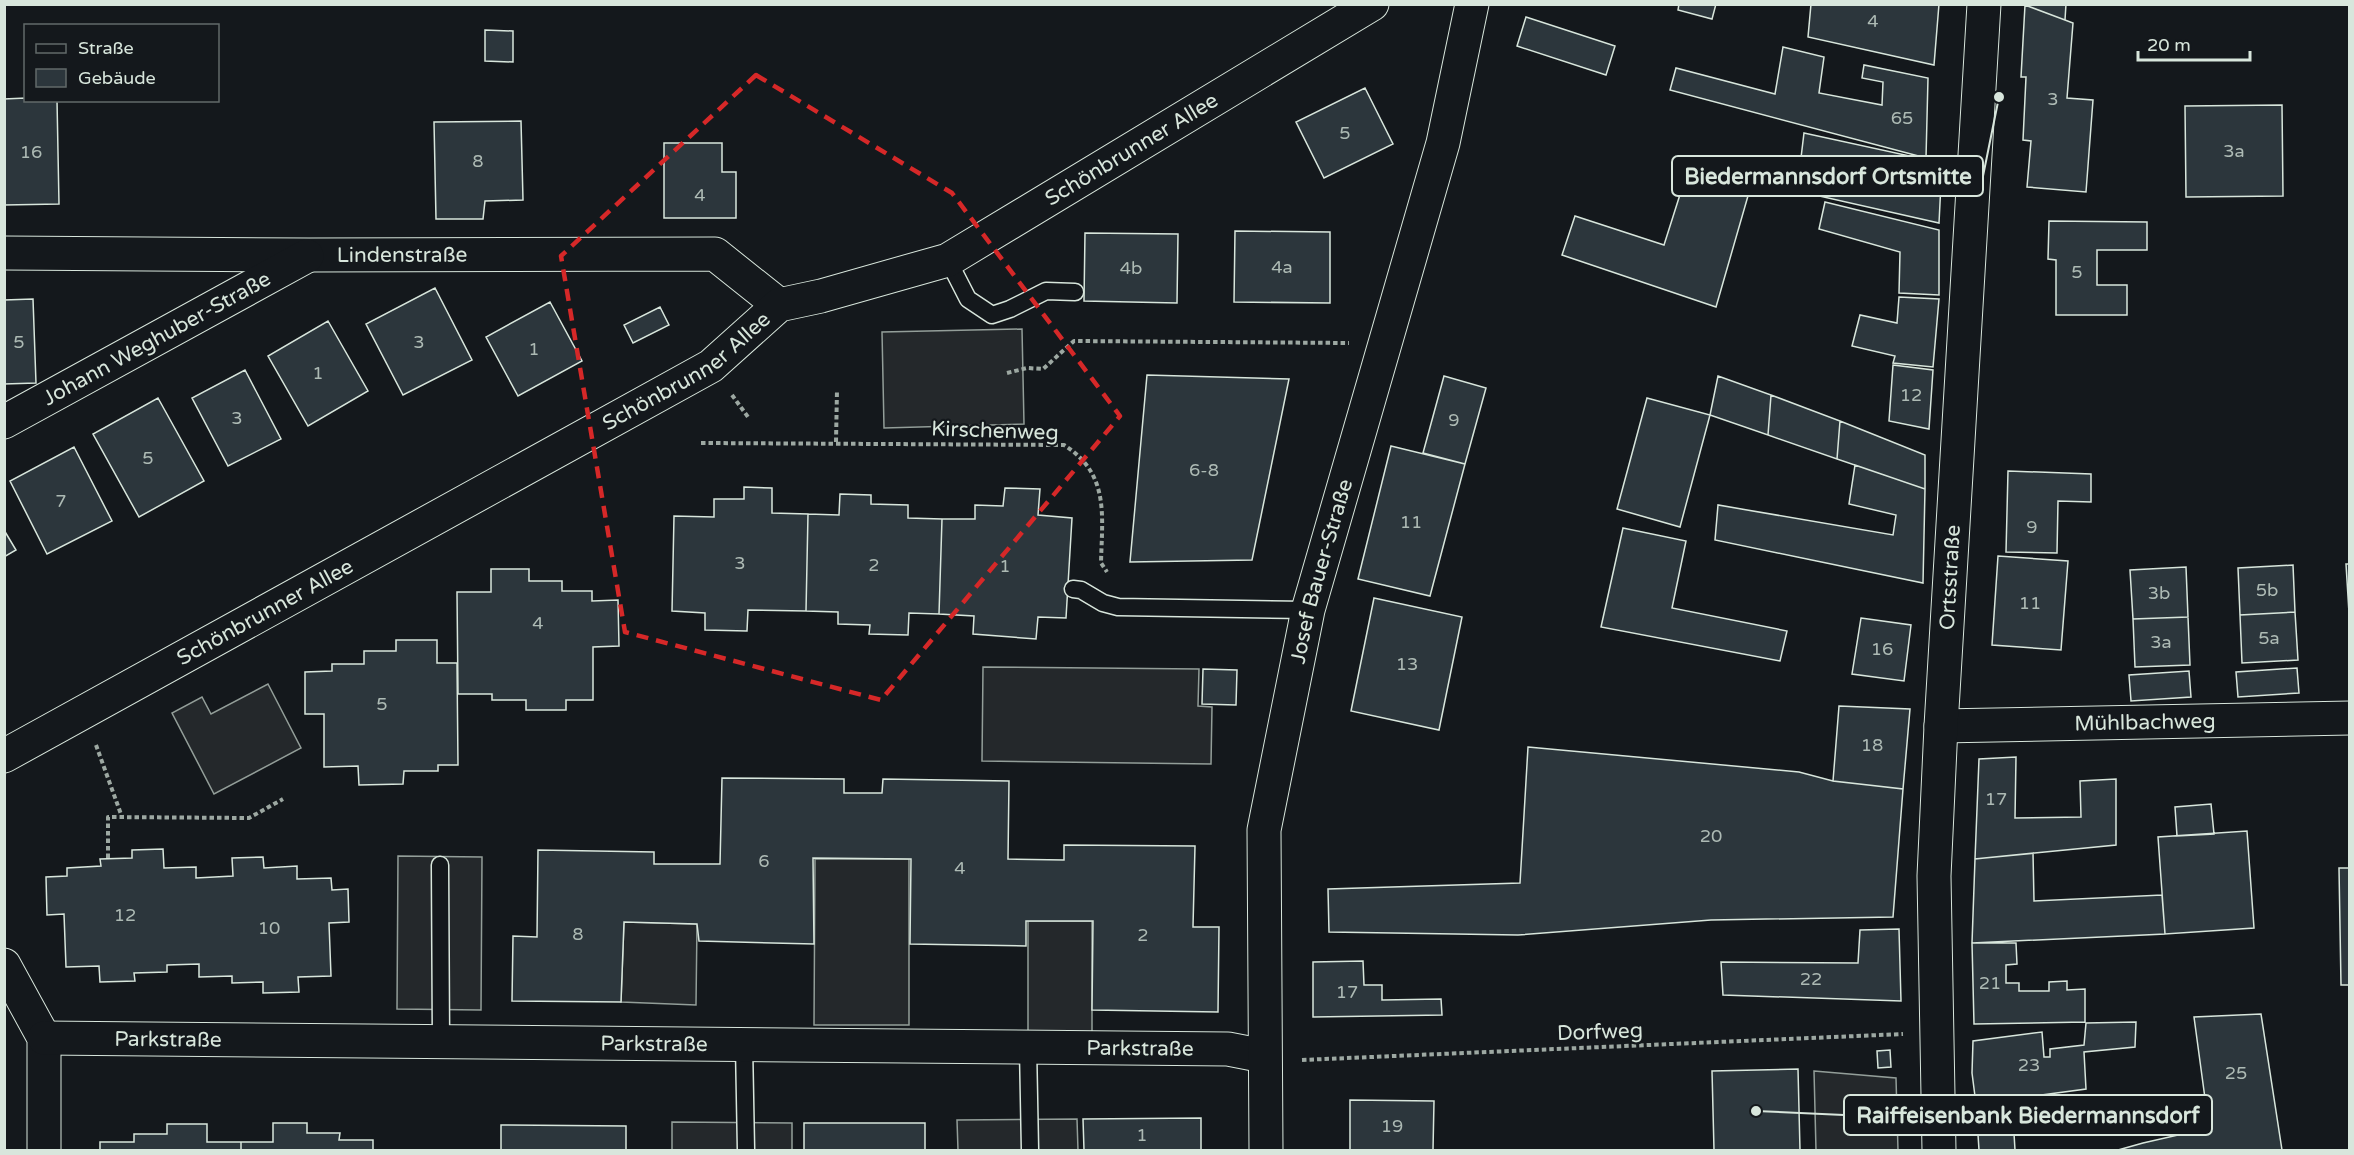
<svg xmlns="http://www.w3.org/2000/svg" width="2354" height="1155" font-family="'Varela Round',sans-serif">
<rect width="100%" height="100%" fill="#14181c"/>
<path fill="#24282b" stroke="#939e99" stroke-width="1.5" d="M1022,329L1024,424L884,428L882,332Z
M983,667L1199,669L1198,706L1212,707L1211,764L982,761Z
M268,684L301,748L214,794L172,713L202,697L211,714Z
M398,856L482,857L481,1010L397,1009Z
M815,859H909V1025H814Z
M1028,921H1092V1038H1028Z
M624,922L697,924L696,1005L621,1002Z
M1814,1071L1896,1078L1898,1150H1816Z
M1077,1119L1078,1150H958L957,1120Z
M672,1122L792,1123V1150H672Z"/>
<path fill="#2c363c" stroke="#d8e6dc" stroke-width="1.5" d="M1679,4H1716L1712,19L1678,10Z
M1811,4H1939L1934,65L1808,37Z
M2023,4H2066L2065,20L2025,5Z
M2025,5L2073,23L2067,98L2093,100L2086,192L2027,187L2031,141L2023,140L2026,77H2021Z
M1526,17L1615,46L1606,75L1517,46Z
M485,30L513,31V62L485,61Z
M1783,47L1824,57L1819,93L1882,105L1883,82L1862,78L1864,65L1928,78L1926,158L1670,90L1676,68L1775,94Z
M1365,88L1393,144L1324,178L1296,122Z
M26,98V100H57L59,204L4,205V99Z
M2282,105L2283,196L2186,197L2185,106Z
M521,121L523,200L485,201L483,219H436L434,122Z
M1804,133L1942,163L1939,223L1797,191Z
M664,143H722V172H736V218H664Z
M1690,163L1752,182L1716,307L1562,255L1575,216L1664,245Z
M1825,202L1939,230V295L1899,293L1900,252L1819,229Z
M2049,221L2147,222V250H2097V285H2127V315H2056V260L2048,259Z
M1235,231L1330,232V303L1234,302Z
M1085,233L1178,234L1177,303L1084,301Z
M435,288L472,360L403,395L366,324Z
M1899,297L1939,299L1933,367L1893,363L1895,356L1852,346L1860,315L1897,323Z
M33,299L36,383L4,384V300Z
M550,302L582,361L518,396L486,337Z
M660,307L669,325L633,343L624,325Z
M328,321L368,391L308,426L268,356Z
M1893,365L1933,370L1929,429L1889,421Z
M245,370L281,439L228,466L192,398Z
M1147,375L1289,379L1252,560L1130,562Z
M1444,376L1486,388L1465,464L1423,453Z
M1718,376L1771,395L1768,435L1710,415Z
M1771,395L1840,421L1837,459L1768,435Z
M158,398L204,481L139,517L93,434Z
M1647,398L1710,415L1680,527L1617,509Z
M1840,421L1925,455V489L1837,459Z
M1391,446L1465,464L1430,596L1358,579Z
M74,447L112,521L47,554L10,481Z
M1855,465L1925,489L1923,583L1715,540L1718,505L1893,535L1896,515L1849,504Z
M2008,471L2091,474V502L2058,501L2057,553L2006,552Z
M744,487L772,488V513L808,514L806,611L748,610L747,631L705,630V613L672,611L674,516L714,517V499H744Z
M1005,488L1040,489L1038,515L1072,518L1066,618L1038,617L1036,639L973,634L974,616L939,614L942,519H975V505L1003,506Z
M840,494L871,495V504L908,505V518L942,519L939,614L909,613L908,635L869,634L870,625L838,624V612L806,611L808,514L839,515Z
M1623,528L1686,541L1672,608L1787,631L1780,661L1601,627Z
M4,530L16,550L4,557Z
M1998,556L2068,561L2061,650L1992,645Z
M2346,564H2350V613H2349Z
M2293,565L2295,612L2240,615L2238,568Z
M2186,567L2188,617L2133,619L2130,570Z
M491,569H529V581H562V591H592V601L618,600L619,646L593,647V700H566V710H526V700H492V694H458L457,592H491Z
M1374,598L1462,617L1439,730L1351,711Z
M2295,612L2298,660L2242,663L2240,615Z
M2188,617L2190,665L2135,667L2133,619Z
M1861,618L1911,625L1904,681L1852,674Z
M396,640H437V663H457L458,765H438V771H404L403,784L359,785L358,766L324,767V714H305V672L332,671V664H364V651H396Z
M2297,668L2299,693L2238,697L2236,672Z
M1203,669L1237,670L1236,705L1202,704Z
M2189,671L2191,697L2131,701L2129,675Z
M1839,706L1910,709L1903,789L1833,781Z
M1528,747L1799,772L1833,781L1903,789L1893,917L1711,920L1518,935L1329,932L1328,889L1520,883Z
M2016,757L2015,818L2081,817L2080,781L2116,779V845L1975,859L1979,759Z
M722,778L844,779V793H882L883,779L1009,781L1008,859L1064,860V845L1195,846L1193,927H1219L1218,1012L1092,1010L1093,921H1026V946L910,944L911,859L813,858L814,944L699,941L697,924L624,922L621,1002L512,1001L513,936L537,937L538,850L654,852V864H720Z
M2211,804L2214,834L2177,836L2175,807Z
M2247,831L2254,928L2165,934L2158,837Z
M163,849L164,868L196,867V878L233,876L232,858L263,857L264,868L297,866V879L331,878L332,890L348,889L349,922L329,923L331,976L298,977L299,992L263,993V982L232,983V976L199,977V964L167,965V972L134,973L135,981L100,982L99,966L66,967L64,914L47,915L46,877L67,876V868L101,866L100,859L132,858V850Z
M2033,853L2034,901L2162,895L2165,934L1972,943L1975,859Z
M2339,868H2350V985H2341Z
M1899,929L1901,1001L1723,995L1721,962L1858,963L1860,930Z
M1972,943H2016L2017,964L2006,965V983H2019V991H2049V982L2067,981V990L2085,989V1022L1974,1024Z
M1363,961L1364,985H1382V1000L1441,999L1442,1015L1313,1017V962Z
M2261,1014L2282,1150H2118L2143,1143L2209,1128L2194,1017Z
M2136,1022L2135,1047L2084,1052L2086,1089L1976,1104L1972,1073L1973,1041L2042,1032L2044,1057H2050V1049L2084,1045L2086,1023Z
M1890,1050L1891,1067L1878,1068L1877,1051Z
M1798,1069L1800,1150H1714L1712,1071Z
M1350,1100L1434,1101L1433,1150H1350Z
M2012,1100L2015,1150H1979L1976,1104Z
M1201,1118V1150H1084L1083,1119Z
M273,1123H307V1133H340L339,1140H373V1150H241V1142H273Z
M804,1123H925V1150H804Z
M167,1124H207V1142H241V1150H100V1142H134V1134H167Z
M501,1125L626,1126V1150H501Z"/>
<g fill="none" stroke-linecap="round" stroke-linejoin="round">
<defs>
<path id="service" d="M948,260L968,299L992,315L1010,309L1046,291L1075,292
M1073,589L1081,590L1103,603L1118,607L1308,610
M440,865L441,1042
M744,1045L746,1150
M1028,1047L1030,1150"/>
<g id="minor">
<path id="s1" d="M4,253L309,255L715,254L779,305"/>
<path id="s2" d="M4,422L307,256"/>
<path id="s3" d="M1941,726L2350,718"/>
<path id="s4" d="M4,756L711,366L779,305L821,296L948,260L1372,4"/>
<path d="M4,965L44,1038V1150"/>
<path id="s5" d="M44,1038L1228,1049L1264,1056"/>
<path id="s6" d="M1266,1150L1264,830L1308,610L1443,143L1472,4"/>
</g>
<g id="tertiary">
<path id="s7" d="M1939,1150L1934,876L1941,726L1984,4"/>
</g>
</defs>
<use href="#service" stroke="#d8e6dc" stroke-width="19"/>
<use href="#minor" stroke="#d8e6dc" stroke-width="35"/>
<use href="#tertiary" stroke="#d8e6dc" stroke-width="35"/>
<path stroke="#9da8a2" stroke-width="4" stroke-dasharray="4.5 3" stroke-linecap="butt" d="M1007,373L1027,368L1043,369L1074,341L1349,343
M732,395L748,417
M836,442L837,390
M701,443L1064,445C1110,474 1102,516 1101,563L1107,572
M96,745L122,817
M108,858V817L249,818L283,799
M1302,1060L1903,1034"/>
<use href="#service" stroke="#14181c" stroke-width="16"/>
<use href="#minor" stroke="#14181c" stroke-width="33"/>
<use href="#tertiary" stroke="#14181c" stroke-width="33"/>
</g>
<path fill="none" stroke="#d62828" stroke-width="4.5" stroke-dasharray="12 8" stroke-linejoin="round" d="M756,75L952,193L1120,416L881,700L625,632L561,256Z"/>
<g text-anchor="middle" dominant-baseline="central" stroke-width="4.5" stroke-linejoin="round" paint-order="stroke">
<g font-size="18" fill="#adbab4">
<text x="1873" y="21">4</text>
<text x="2053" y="99">3</text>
<text x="1902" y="118">65</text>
<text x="1345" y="133">5</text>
<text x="2234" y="151">3a</text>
<text x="31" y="152">16</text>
<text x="478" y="161">8</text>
<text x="700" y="195">4</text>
<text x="1282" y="267">4a</text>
<text x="1131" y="268">4b</text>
<text x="2077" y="272">5</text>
<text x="19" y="342">5</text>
<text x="419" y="342">3</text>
<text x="534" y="349">1</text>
<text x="318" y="373">1</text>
<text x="1911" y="395">12</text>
<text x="237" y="418">3</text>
<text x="1454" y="420">9</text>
<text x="148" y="458">5</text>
<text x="1204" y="470">6-8</text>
<text x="61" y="501">7</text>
<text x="1411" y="522">11</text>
<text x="2032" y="527">9</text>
<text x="740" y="563">3</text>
<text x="874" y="565">2</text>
<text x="1005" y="566">1</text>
<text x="2267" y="590">5b</text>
<text x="2159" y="593">3b</text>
<text x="2030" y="603">11</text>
<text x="538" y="623">4</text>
<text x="2269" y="638">5a</text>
<text x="2161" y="642">3a</text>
<text x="1882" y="649">16</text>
<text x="1407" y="664">13</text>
<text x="382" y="704">5</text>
<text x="1872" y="745">18</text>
<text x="1996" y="799">17</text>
<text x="1711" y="836">20</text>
<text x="764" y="861">6</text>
<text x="960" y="868">4</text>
<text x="125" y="915">12</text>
<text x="269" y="928">10</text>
<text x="578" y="934">8</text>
<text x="1143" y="935">2</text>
<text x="1811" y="979">22</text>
<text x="1990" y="983">21</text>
<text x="1347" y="992">17</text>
<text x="2029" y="1065">23</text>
<text x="2236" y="1073">25</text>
<text x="1392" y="1126">19</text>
<text x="1142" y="1135">1</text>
</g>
<g font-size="21" fill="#d8e6dc" stroke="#14181c">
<text stroke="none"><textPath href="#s4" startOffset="1288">Schönbrunner Allee</textPath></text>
<text stroke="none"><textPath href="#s1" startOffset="398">Lindenstraße</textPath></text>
<text stroke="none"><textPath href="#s2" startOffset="174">Johann Weghuber-Straße</textPath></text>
<text stroke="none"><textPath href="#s4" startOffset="784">Schönbrunner Allee</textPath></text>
<text transform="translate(995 431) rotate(2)">Kirschenweg</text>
<text stroke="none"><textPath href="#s6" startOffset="585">Josef Bauer-Straße</textPath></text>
<text stroke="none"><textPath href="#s7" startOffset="573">Ortsstraße</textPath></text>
<text stroke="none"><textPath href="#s4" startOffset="298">Schönbrunner Allee</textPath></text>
<text stroke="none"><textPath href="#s3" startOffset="204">Mühlbachweg</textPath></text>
<text transform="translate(1600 1032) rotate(-2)">Dorfweg</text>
<text stroke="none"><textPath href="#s5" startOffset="124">Parkstraße</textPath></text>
<text stroke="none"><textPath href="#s5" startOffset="610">Parkstraße</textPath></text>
<text stroke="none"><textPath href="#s5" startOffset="1096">Parkstraße</textPath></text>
</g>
</g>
<path fill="none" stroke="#d8e6dc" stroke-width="2" d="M1999 97L1983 176M1756 1111L1844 1115"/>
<g fill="#d8e6dc" stroke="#14181c" stroke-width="2">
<circle cx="1999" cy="97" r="6"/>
<circle cx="1756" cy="1111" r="6"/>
</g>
<g fill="#14181c" stroke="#d8e6dc" stroke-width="2">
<rect x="1672" y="156" width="311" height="40" rx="6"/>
<rect x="1844" y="1095" width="368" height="40" rx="6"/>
</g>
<g font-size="22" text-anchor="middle" font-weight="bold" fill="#d8e6dc">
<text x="1828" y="184">Biedermannsdorf Ortsmitte</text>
<text x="2028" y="1123">Raiffeisenbank Biedermannsdorf</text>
</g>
<rect width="2354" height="1155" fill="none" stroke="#d8e6dc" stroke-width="12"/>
<rect x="24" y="24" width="195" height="78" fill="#14181c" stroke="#626a69" stroke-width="1.5"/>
<rect x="36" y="44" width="30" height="9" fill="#14181c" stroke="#626a69" stroke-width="1.5"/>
<text x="78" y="54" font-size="18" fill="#d8e6dc">Straße</text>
<rect x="36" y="69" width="30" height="18" fill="#2c363c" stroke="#626a69" stroke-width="1.5"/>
<text x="78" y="84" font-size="18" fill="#d8e6dc">Gebäude</text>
<path d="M2138 51v9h112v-9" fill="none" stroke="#d8e6dc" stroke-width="3"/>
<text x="2147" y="51" font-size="18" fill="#d8e6dc" stroke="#14181c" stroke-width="4.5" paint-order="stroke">20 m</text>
</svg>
